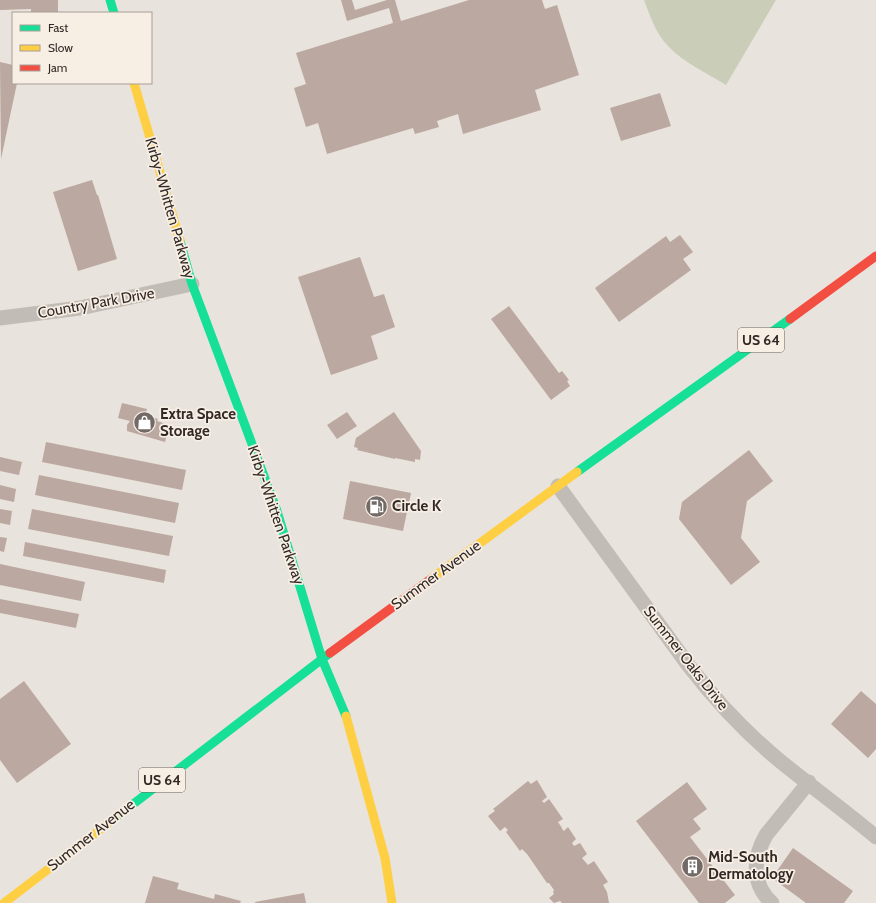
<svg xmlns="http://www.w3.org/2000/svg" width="876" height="903" font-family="Cabin,sans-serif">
<rect width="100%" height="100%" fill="#e9e3dd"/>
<path fill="#caceb8" d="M644,0H776L726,85C708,74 683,62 669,47C656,34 650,16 644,0Z"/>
<path fill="#bba8a0" d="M0,0H58V12L31,13V9L0,10Z
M341,0H352L355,10L387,0H395L401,21L469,0H542L545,9L557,5L579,75L535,90L541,110L463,134L458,114L437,121L439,127L415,134L413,128L327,154L318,123L306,127L294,88L306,84L296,53L393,23L389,8L347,21Z
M0,62L13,65V83H17L1,159Z
M660,93L671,126L621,141L610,108Z
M92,180L97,195H98L117,259L78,271L53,192Z
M680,235L693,252L683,259L691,270L619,322L595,288L666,236L670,242Z
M360,257L374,297L384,294L395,327L371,336L378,359L331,375L298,277Z
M509,306L559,373L562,371L569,380L567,381L570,386L551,400L491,319Z
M122,403L147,409L145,416L146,415L158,419L157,421L169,425L165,442L127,431V425L130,421L118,418Z
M347,412L357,426L337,439L327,425Z
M394,412L421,451L420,460L415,459V462L395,458V459L357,450L358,448L354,447L356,438Z
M46,442L186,470L182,490L42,462Z
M749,450L773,481L747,501L741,538L760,562L731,585L679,519L682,502Z
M0,457L22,462L19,475L0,471Z
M39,475L179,503L175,523L35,495Z
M350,481L411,493L403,531L343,519Z
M0,485L16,489L14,502L0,499Z
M0,509L12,511L10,525L0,523Z
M32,509L173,536L169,556L28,529Z
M0,537L7,538L4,552L0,551Z
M25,542L166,570L164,583L23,556Z
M0,564L85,582L81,601L0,585Z
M0,599L79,614L76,628L0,613Z
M24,681L71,744L17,783L0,760V699Z
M861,691L876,704V749L868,758L831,724Z
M537,780L547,797L542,801L544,803L549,799L563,819L558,822L562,828V829L564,831L568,827L576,839L572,843L574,846L580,843L587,854L582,858L588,865L594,861L608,882L603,885L607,892L609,903H562L560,901L554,903L549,898L554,894L553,892L554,890L549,883H547L527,854L522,849L520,851L506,832L508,830L505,827L500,831L488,816L495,811L493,809L528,781L531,784Z
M687,782L707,809L693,819L701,829L690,837L735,895L725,903H699L636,821Z
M793,848L853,891L844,903H806L772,878Z
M153,876L179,883L177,889L214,899L215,894L241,901L240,903H145Z
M304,893L306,903H255V902Z"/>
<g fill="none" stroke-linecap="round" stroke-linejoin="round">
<path stroke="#c2bcb7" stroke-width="15" d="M0,318L80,308L192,284
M558,486L689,666C716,701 746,733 780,761C812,787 845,811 876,837
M772,903C751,884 753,858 766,835L809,782"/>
<path stroke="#16e098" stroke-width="9" d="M110,0L114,13
M180,241L192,284L276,508L322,659L346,716
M577,472L790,319
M115,818L330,653"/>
<path stroke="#ffcf43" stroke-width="9" d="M134,83L180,241
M431,579L577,472
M346,716L385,858L392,903
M4,903L115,818"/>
<path stroke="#f24e42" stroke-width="9" d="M790,319L876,256
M330,653L431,579"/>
</g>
<defs>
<symbol id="shop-disc" viewBox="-11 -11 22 22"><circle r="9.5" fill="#726a66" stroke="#f7eee4"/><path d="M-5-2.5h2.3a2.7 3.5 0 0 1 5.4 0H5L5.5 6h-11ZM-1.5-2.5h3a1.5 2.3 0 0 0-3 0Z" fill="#fff"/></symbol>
<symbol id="fuel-disc" viewBox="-11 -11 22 22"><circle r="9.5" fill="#726a66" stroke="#f7eee4"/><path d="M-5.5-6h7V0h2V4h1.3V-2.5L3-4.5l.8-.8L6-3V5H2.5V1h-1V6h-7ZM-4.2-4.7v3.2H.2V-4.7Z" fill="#fff"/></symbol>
<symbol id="building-disc" viewBox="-11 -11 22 22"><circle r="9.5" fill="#726a66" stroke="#f7eee4"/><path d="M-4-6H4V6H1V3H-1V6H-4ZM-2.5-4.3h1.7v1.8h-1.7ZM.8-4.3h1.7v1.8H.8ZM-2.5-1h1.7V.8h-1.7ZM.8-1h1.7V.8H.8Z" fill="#fff"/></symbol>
</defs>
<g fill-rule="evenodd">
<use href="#shop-disc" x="132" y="410" width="25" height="25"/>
<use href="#fuel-disc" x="364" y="494" width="25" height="25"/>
<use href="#building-disc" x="680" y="854" width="25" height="25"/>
</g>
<g text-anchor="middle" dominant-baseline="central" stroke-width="3.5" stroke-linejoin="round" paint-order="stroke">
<g fill="#f7eee4" stroke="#6d645f" stroke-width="1">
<rect x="738" y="328" width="46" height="24" rx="3"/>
<rect x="139" y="768" width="46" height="24" rx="3"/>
</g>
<g font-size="14" font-weight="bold" fill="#322926">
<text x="761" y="340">US 64</text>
<text x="162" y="780">US 64</text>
</g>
<g font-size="15" fill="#322926" stroke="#f7eee4">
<text transform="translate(170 208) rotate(74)">Kirby-Whitten Parkway</text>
<text transform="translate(96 303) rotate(-10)">Country Park Drive</text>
<text transform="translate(276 515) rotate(71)">Kirby-Whitten Parkway</text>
<text transform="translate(436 575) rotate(-36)">Summer Avenue</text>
<text transform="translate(686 658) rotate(52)">Summer Oaks Drive</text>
<text transform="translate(91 835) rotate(-38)">Summer Avenue</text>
</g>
<g font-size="15" font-weight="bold" fill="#322926" stroke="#f7eee4" text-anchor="start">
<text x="160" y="414">Extra Space<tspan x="160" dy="17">Storage</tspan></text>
<text x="392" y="506">Circle K</text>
<text x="708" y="857">Mid-South<tspan x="708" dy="17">Dermatology</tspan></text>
</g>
</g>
<rect x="12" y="12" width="140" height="72" fill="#f7eee4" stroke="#a89f98"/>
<rect x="20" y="25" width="20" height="6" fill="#16e098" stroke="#a89f98"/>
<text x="48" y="32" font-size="12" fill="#322926">Fast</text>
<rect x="20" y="45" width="20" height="6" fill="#ffcf43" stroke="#a89f98"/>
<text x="48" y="52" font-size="12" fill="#322926">Slow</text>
<rect x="20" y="65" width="20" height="6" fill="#f24e42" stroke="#a89f98"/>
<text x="48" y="72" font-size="12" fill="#322926">Jam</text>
</svg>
